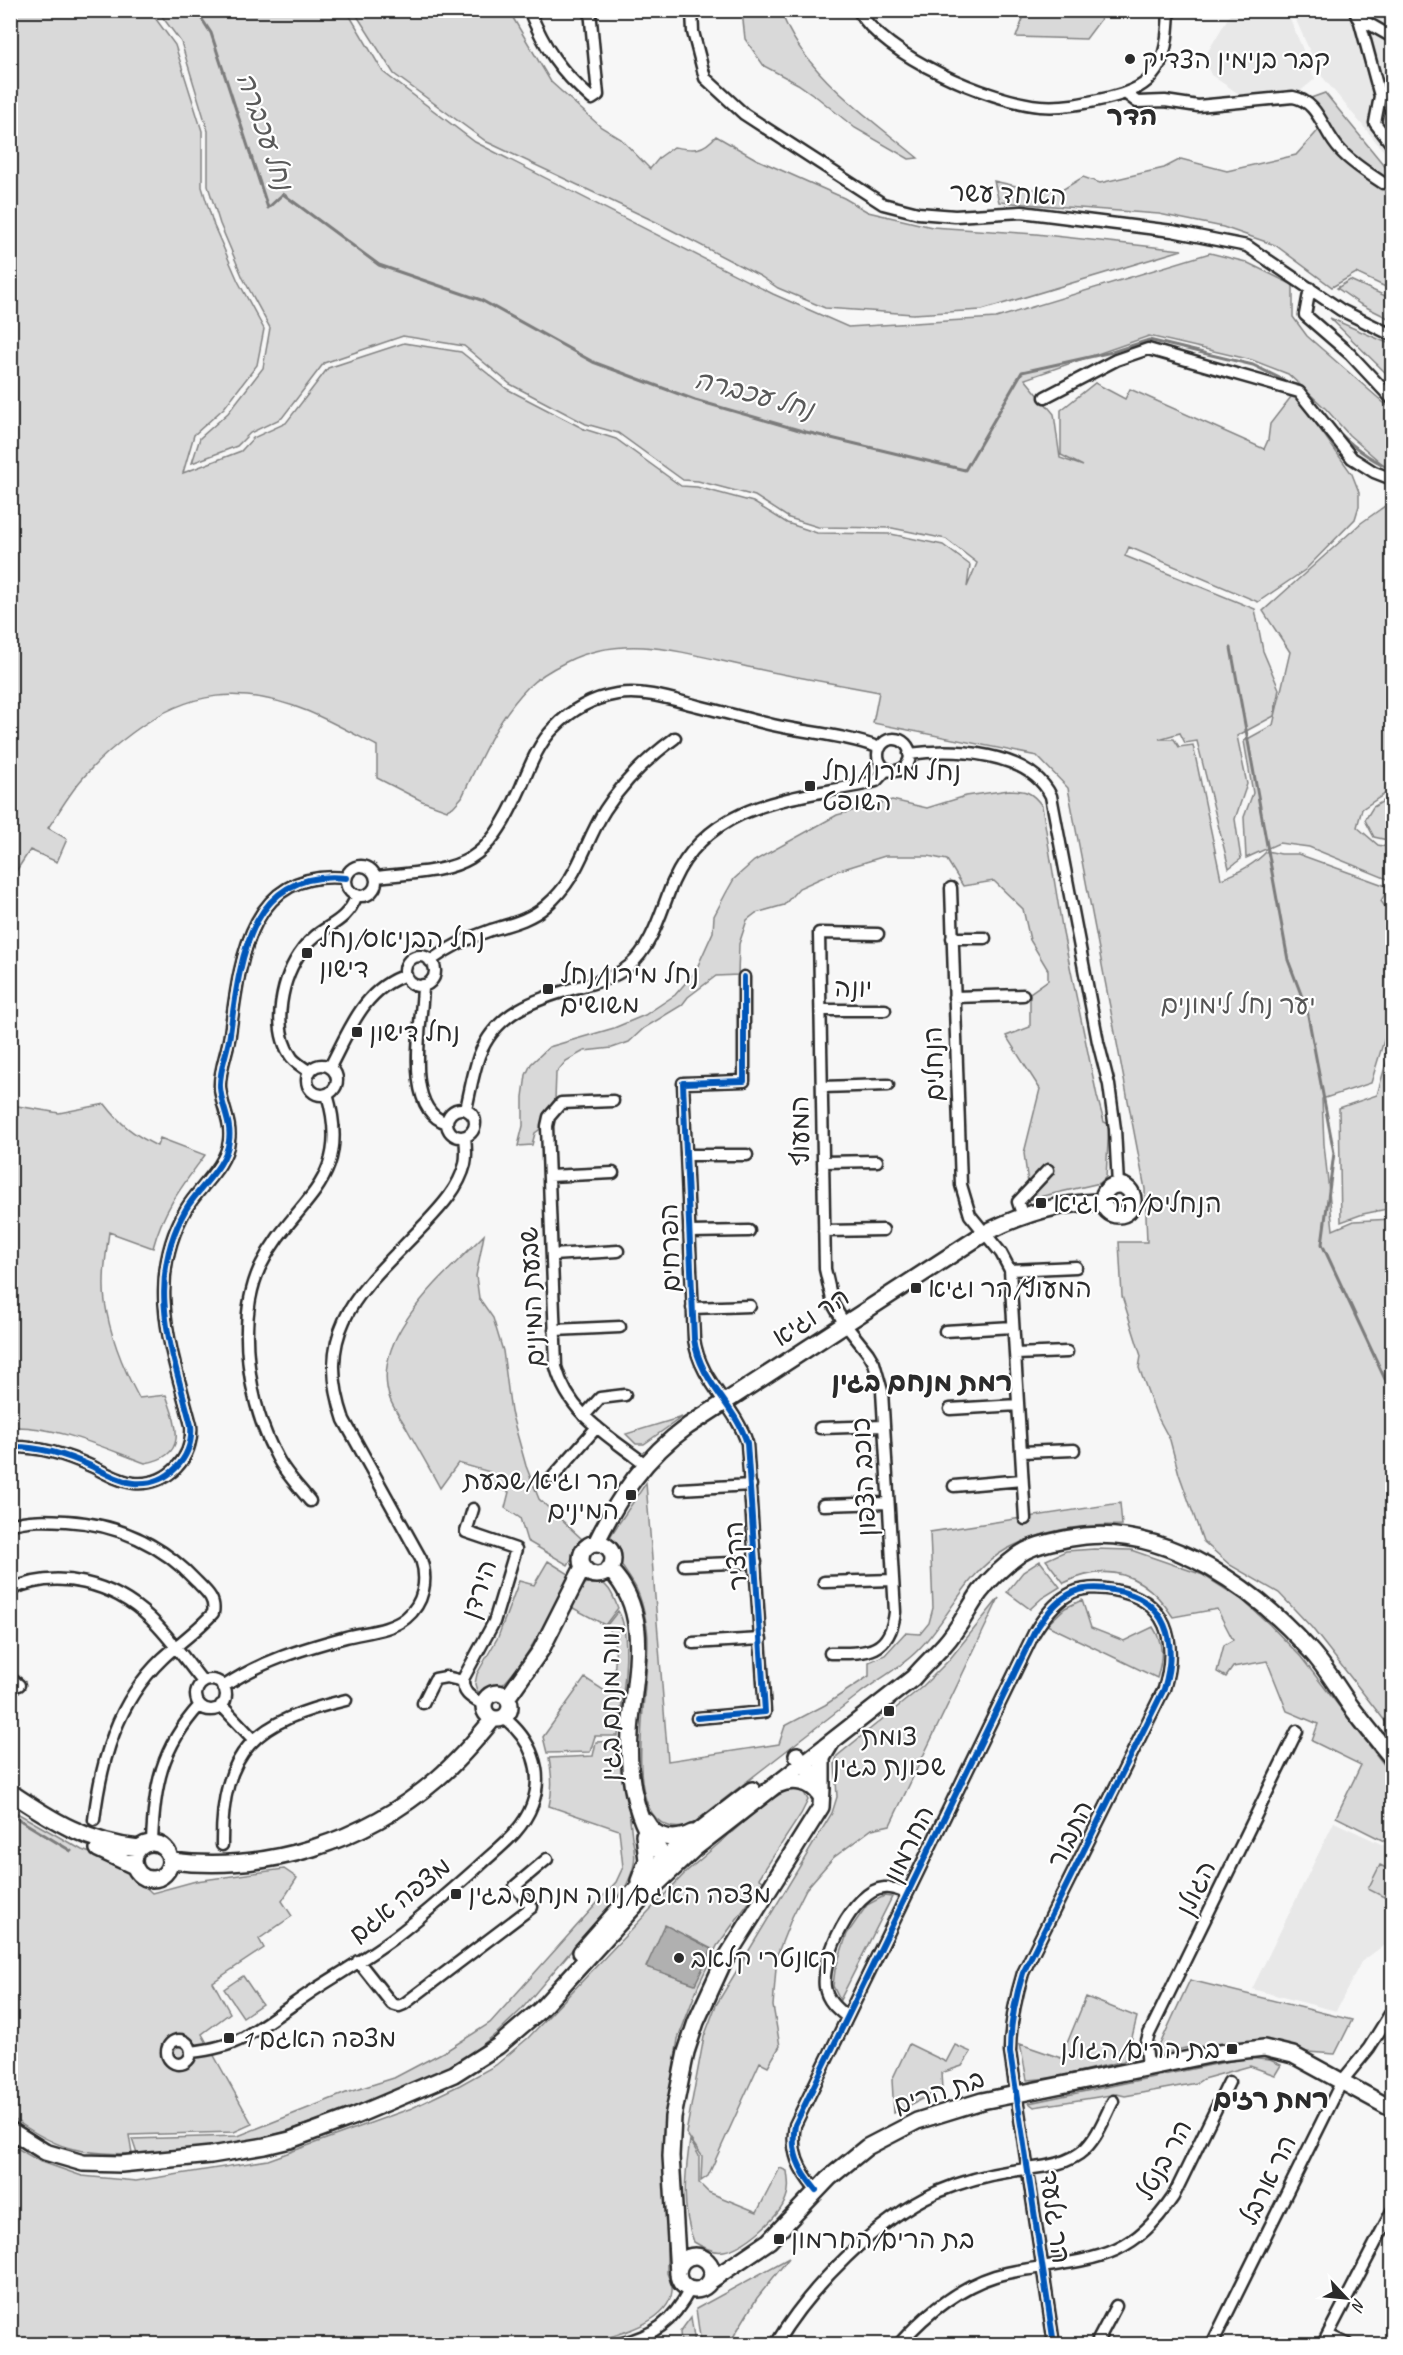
<svg xmlns="http://www.w3.org/2000/svg" width="1403" height="2355" font-family="Caveat,'Playpen Sans Hebrew',sans-serif">
<rect width="100%" height="100%" fill="#f7f7f7"/>
<filter id="ink" filterUnits="userSpaceOnUse"><feTurbulence type="fractalNoise" baseFrequency=".0167" numOctaves="2"/><feDisplacementMap in="SourceGraphic" scale="12" xChannelSelector="R" yChannelSelector="G"/><feConvolveMatrix kernelMatrix="1 2 1 2 8 2 1 2 1" color-interpolation-filters="sRGB"/></filter>
<g filter="url(#ink)">
<path fill="#e8e8e8" d="M1232,11H1289V16L1315,79L1299,92L1239,94L1211,75L1204,58Z
M1292,11H1392V161L1320,74Z
M1334,1822L1392,1849V1946H1383L1361,1962L1336,2011L1252,1989Z"/>
<path fill="#d9d9d9" stroke="#828282" stroke-width="1.5" d="M11,11H150L175,45L202,131V187L214,226L238,281L264,329L257,365L224,408L194,435L183,473L241,451L253,438L286,423L328,368L404,343L461,352L507,389L584,429L616,439L681,486L697,487L753,502L787,523L817,533L891,534L943,545L970,565L967,587L977,563L946,539L892,528L818,527L789,518L755,496L698,481L683,480L618,433L586,424L510,384L464,346L403,336L324,363L282,418L250,433L237,446L192,463L200,438L228,413L263,368L270,328L243,278L220,224L208,186V131L181,42L158,11H347L383,72L475,142L773,294L848,327L996,318L1210,253L1246,262L1293,285V317L1307,336L1392,410V468H1387L1349,435L1326,409L1288,374L1252,360L1149,336L1025,379L1054,414L1060,458L1083,466L1061,455V410L1095,383L1125,399L1130,389L1264,449L1268,440L1270,424L1294,393L1352,474L1359,492V506L1355,519L1305,570L1258,602L1129,547L1125,556L1255,609L1263,651L1279,689L1274,716L1237,736L1247,784L1235,819L1241,859L1229,868L1197,741L1185,743L1180,733L1159,739H1174L1179,747L1193,745L1221,879C1238,873 1254,865 1267,851L1281,854H1298L1389,887L1381,901L1392,917V1014L1371,1083L1322,1099L1324,1144L1333,1230L1354,1221L1392,1219V1730L1312,1628L1279,1593L1230,1565L1203,1541L1179,1474L1170,1440L1156,1414L1139,1368L1141,1356L1122,1296L1119,1242H1147L1145,1189L1068,788L1037,756L873,723L879,692C837,684 795,677 753,668C690,655 628,631 566,662C552,669 539,676 528,687C497,719 481,757 462,797L453,807L447,810L422,801L377,778V746C354,734 331,721 307,711C241,685 189,690 132,733C113,747 97,761 82,779C69,794 59,812 48,828L67,839L57,862L30,850L11,879Z
M354,11H509L551,82L601,127L621,139L650,169L660,157L674,147C694,150 702,152 716,136L756,159L844,198L868,212L932,227L1036,234L1182,250L982,310L913,314L825,308L778,288L760,276L656,222L487,142L394,74Z
M742,11H781C802,73 870,118 918,158L909,159L855,128L818,98L798,84L764,66L745,39Z
M1026,11V10L1107,11L1086,39L1016,37Z
M1325,93L1392,175V290L1356,273L1332,287L1275,245L1223,227L1159,214L999,202L994,181L1029,189L1062,190L1083,177L1100,183L1164,168L1181,159L1227,171L1296,155L1324,124L1311,98Z
M1350,280L1392,299V320L1360,304L1337,288Z
M1330,318L1392,345V379Z
M1392,501V789L1362,809L1357,827L1378,845L1392,848V881L1309,847L1279,843L1246,858L1244,817L1253,793L1244,741L1273,725L1290,652L1263,611L1361,523Z
M1009,790C1026,790 1032,792 1042,806L1063,933L1097,1096L1104,1122L1109,1124L1106,1177L1100,1183L1030,1199L1024,1153L1040,1089L1006,1036L1030,1027V993L1048,980V970L1030,940L1023,909L994,881L963,886L947,860L928,856H885L837,871L799,888L784,905L756,913L747,920L739,944L738,975L716,976L688,997L682,1005L644,1028L629,1042L612,1048L584,1051L566,1061L556,1073L555,1100L539,1130L535,1133L532,1145L518,1146L523,1126V1097L526,1075L531,1064L549,1047L614,1028L645,1015L675,995L695,972L713,932L714,916L726,893L734,879L754,861L837,815L892,800L927,808L966,796Z
M1392,796V841L1374,837L1365,820L1373,807Z
M1392,1042V1208L1363,1214L1341,1222L1339,1108L1377,1095Z
M105,1104C121,1125 133,1134 157,1146L160,1138L205,1155C182,1186 163,1210 153,1248L109,1232C106,1254 102,1279 105,1302C110,1336 123,1368 139,1398L166,1395C177,1426 189,1456 145,1463C104,1448 56,1425 11,1427V1105L59,1113Z
M484,1235L476,1276L479,1298L493,1318L503,1351L511,1412L526,1466L539,1499L583,1540L568,1565L527,1541L520,1518L505,1508L509,1492L488,1485L490,1472L458,1463L440,1488C429,1467 417,1447 406,1427C401,1418 393,1408 390,1399C368,1337 446,1274 484,1235Z
M682,1417L644,1444H636L626,1434Z
M646,1483L668,1761L779,1744L785,1726L825,1705L869,1676V1662L885,1655L905,1633L920,1634L929,1623L933,1608L930,1532L1120,1503L1122,1525C1080,1525 1044,1529 1007,1549C964,1573 950,1619 917,1651C900,1668 877,1680 858,1695C804,1737 750,1779 696,1821C686,1828 677,1830 666,1825C618,1806 654,1669 647,1628C645,1615 642,1600 636,1588C627,1571 610,1555 611,1535Z
M1094,1549L1131,1550L1203,1575L1241,1599L1269,1624L1301,1657L1392,1775V1845L1336,1817L1361,1765L1312,1741L1318,1724L1287,1711L1267,1661L1233,1667L1226,1677L1217,1672L1224,1645L1233,1640L1217,1609L1173,1617C1146,1575 1111,1560 1064,1583L1046,1560L1066,1551Z
M548,1561L569,1574C555,1605 517,1685 486,1696L477,1691L475,1684L477,1674L498,1637L519,1581L534,1585Z
M1040,1561L1060,1587L1042,1598L1030,1609L1007,1592L1023,1572Z
M595,1580C609,1583 613,1596 618,1608L605,1625L571,1607L585,1584Z
M999,1598L890,1825L872,1829L833,1858L806,1889L792,1917L777,1955L773,2006L780,2046L768,2066L760,2062L708,2176L701,2181L702,2156L686,2133L704,2037L716,2005L832,1813L837,1797L835,1764L837,1756L922,1687L949,1660Z
M1082,1600L1091,1628L1124,1641L1153,1627C1164,1644 1163,1658 1157,1678L1047,1625L1065,1608Z
M618,1611C634,1635 621,1706 618,1736H595L590,1752L547,1753L543,1737L585,1678L611,1695C614,1671 621,1646 607,1625Z
M621,1741L632,1837C637,1857 635,1868 626,1886L521,2010L497,2033L469,2055L444,2070L368,2103L284,2132L238,2145L138,2157L132,2139L238,2136L346,2093L394,2078L449,2049L490,2023L616,1882L623,1867L619,1830L549,1806C553,1789 552,1776 549,1758L593,1756L596,1742Z
M791,1788L803,1791L808,1800L801,1814L759,1878L764,1882L717,1946L698,1986L678,2039L666,2113L667,2273C669,2279 673,2285 672,2291C669,2324 612,2336 586,2344H11L10,2144L39,2161L82,2176L136,2181L268,2160L412,2108L460,2085L496,2065L528,2038L687,1871L768,1801Z
M10,1809L82,1850L121,1864L152,1893L196,1881L284,1869L297,1878L282,1901L292,1916L259,1939L264,1948L213,1982L230,2013L202,2034L252,2124L234,2132L129,2135L132,2154C77,2154 56,2149 11,2117Z
M1380,1865L1392,1871V1901L1368,1889Z
M884,1896L892,1897L840,2000L833,1986L835,1970L847,1934L867,1905Z
M243,1976L262,2004L243,2017L224,1989Z
M1190,1980L1352,2020L1335,2054L1307,2052L1274,2042L1190,2047L1155,2055Z
M1086,1997L1137,2017L1128,2053L1124,2061L1053,2078L1027,2080L1020,2044L1061,2058Z
M909,2044L946,2062L955,2045L971,2052L962,2066L941,2073L942,2089L894,2113L892,2080Z
M1245,2058L1270,2060L1281,2065L1275,2075L1250,2066L1203,2079L1197,2083L1125,2096L1117,2094L1034,2107L1029,2103Z
M690,2140L699,2156V2183L708,2192L757,2212L780,2168L787,2171C788,2180 790,2189 786,2198C780,2217 744,2248 724,2251C714,2253 702,2247 694,2242C681,2209 685,2175 690,2140Z
M789,2258L757,2298L729,2344H701L696,2309Z
M691,2317L695,2344H681L680,2332Z"/>
<path fill="#b0b0b0" stroke="#7b7b7b" stroke-width="1.5" d="M665,1925L712,1949L695,1984L646,1967Z"/>
<g fill="none" stroke-linecap="round" stroke-linejoin="round">
<path stroke="#7b7b7b" stroke-width="3" d="M196,10L211,33L268,208L283,194L379,265L481,300L593,362L695,400L806,432L965,470L1022,372L1112,352L1149,340L1253,365L1300,388
M1332,425C1349,444 1369,459 1392,469
M1231,648L1288,960L1307,1010L1334,1153L1322,1244L1385,1379L1392,1387
M10,1814L71,1851"/>
<defs>
<path id="street" d="M529,10C545,49 560,71 592,99L598,95L590,10
M692,10L693,32L705,78L744,114L883,204L918,213L955,216L1022,212L1172,231L1247,246L1341,310L1392,335
M858,10C884,56 989,101 1040,106C1063,108 1086,103 1108,98C1124,94 1141,89 1152,76C1167,59 1168,32 1169,10
M1354,10L1360,22L1380,96L1375,123L1392,145
M1357,17L1392,37
M1125,93L1137,102L1165,101L1198,106L1293,97C1320,102 1322,132 1341,151C1353,164 1368,173 1383,183
M1310,288L1305,315L1350,354L1392,399
M1045,397L1116,360L1148,349L1299,392L1352,458L1374,472L1392,479
M878 755a16 16 0 1 1 32 0a16 16 0 1 1-32 0Z
M909,754C953,748 1029,751 1051,796L1098,1042L1109,1085L1115,1129L1118,1185
M346 881a15 15 0 1 1 30 0a15 15 0 1 1-30 0Z
M376,877C461,868 483,872 521,787C530,766 538,744 554,728C571,710 593,698 617,694C645,690 671,699 698,706C723,712 748,719 773,725C809,733 845,735 880,748
M951,888L961,1185L970,1215L1001,1253L1010,1270L1025,1519
M952,938H985
M405 971a15 15 0 1 1 30 0a15 15 0 1 1-30 0Z
M430,961C448,948 470,937 491,930C511,924 530,920 546,906C580,877 583,845 605,810C623,782 649,757 675,738
M423,985C423,1021 401,1109 447,1123
M954,997L1023,995
M821,1010H885
M307 1080a15 15 0 1 1 30 0a15 15 0 1 1-30 0Z
M330,1067C349,1031 364,988 406,975
M310,1072C304,1068 296,1063 292,1058C270,1028 282,976 303,949C322,923 344,928 357,895
M822,1087L888,1085
M613,1101L561,1103L549,1117L547,1126L556,1367C569,1415 608,1435 645,1464
M447 1123a14 14 0 1 1 28 0a14 14 0 1 1-28 0Z
M466,1109C470,1092 473,1073 479,1056C496,1012 534,1000 575,988C594,983 613,979 629,966C653,946 661,910 673,882C709,802 791,799 865,784L876,781L887,769
M686,1155H747
M823,1162L877,1161
M549,1176L613,1173
M1023,1217L1018,1202L1048,1170
M824,1231L883,1230
M689,1232L749,1231
M552,1255L618,1251
M1010,1270L1076,1267
M692,1308L750,1306
M554,1330L620,1327
M945,1331L1013,1327
M1015,1354L1067,1352
M950,1409L1018,1405
M584,1416L600,1398L625,1395
M820,1428L884,1426
M10,1447C39,1446 65,1454 91,1466C104,1472 120,1482 134,1483C168,1486 194,1458 191,1425C172,1351 144,1282 186,1209C199,1187 226,1167 229,1141C232,1122 221,1106 220,1087C219,1070 228,1051 230,1034C240,960 249,868 346,878
M1021,1452L1074,1450
M552,1478L597,1427
M954,1486L1022,1480
M680,1489L751,1485
M310,1501C299,1487 285,1473 277,1457C249,1406 235,1322 260,1267C293,1199 354,1186 327,1094
M823,1505L888,1503
M473,1509L466,1532L516,1549L494,1622L463,1679C462,1694 472,1698 484,1705
M10,1525C28,1519 48,1520 66,1521C118,1524 161,1543 197,1582C206,1591 216,1599 213,1613C198,1630 179,1643 162,1659C117,1702 101,1761 94,1820
M684,1565L756,1562
M824,1582L893,1580
M10,1590C58,1568 113,1583 150,1618C170,1637 186,1661 203,1682
M693,1643L761,1639
M830,1653C865,1653 890,1655 895,1612L882,1391L874,1363L868,1353L844,1323L833,1304L825,1269L819,933L878,934
M10,1678L19,1685
M196 1695a15 15 0 1 1 30 0a15 15 0 1 1-30 0Z
M223,1687C261,1661 302,1649 346,1637C365,1632 390,1631 406,1618C424,1603 428,1580 421,1559L344,1420C311,1325 365,1287 425,1224C441,1207 459,1188 465,1164C467,1155 466,1146 465,1137
M423,1703L435,1679L446,1677L463,1681
M221,1705L254,1740
M697,1718L765,1712L747,1443C735,1405 700,1382 694,1339L683,1083L744,1081V977
M152,1842C154,1786 161,1748 200,1705
M222,1845C221,1749 256,1721 346,1700
M358,1961L392,2004L399,2006L404,2004L532,1907L515,1886L547,1859
M847,2017C837,2009 827,2001 825,1987C821,1959 853,1890 884,1888C892,1887 900,1891 907,1893
M167 2052a12 12 0 1 1 24 0a12 12 0 1 1-24 0Z
M191,2052C209,2050 226,2047 243,2038C266,2024 289,2007 311,1992C339,1974 368,1957 395,1937C424,1915 451,1891 478,1867C498,1848 522,1832 532,1805C545,1771 531,1739 503,1717
M1148,2068L1146,2044L1149,2034L1297,1731
M816,2190C799,2170 790,2152 795,2125L1034,1633C1043,1618 1053,1604 1068,1595C1080,1587 1099,1587 1113,1590C1168,1599 1178,1642 1164,1689L1023,1973C1015,1999 1010,2024 1010,2052L1054,2344
M1328,2335L1347,2344
M619,2344C655,2335 672,2323 690,2289
M776,2344C809,2288 877,2219 937,2192C961,2182 986,2175 1012,2171C1037,2167 1066,2167 1085,2149C1098,2136 1105,2117 1113,2101
M899,2344C925,2315 957,2288 995,2276C1010,2271 1026,2270 1041,2267C1104,2258 1135,2253 1173,2197L1229,2082
M1096,2344L1116,2306
M1212,2344L1342,2081L1369,2048L1392,2011
M1323,2344L1392,2211"/>
<path id="secondary" d="M1103 1200a15 15 0 1 1 30 0a15 15 0 1 1-30 0Z
M581 1559a16 16 0 1 1 32 0a16 16 0 1 1-32 0Z
M596,1543C619,1496 645,1457 688,1426L985,1233C1022,1214 1062,1202 1103,1202
M610,1570C654,1614 633,1678 630,1733C627,1779 636,1832 672,1864
M484 1706a13 13 0 1 1 26 0a13 13 0 1 1-26 0Z
M507,1698L541,1650L583,1567
M777,1785C793,1778 811,1781 820,1795
M822,1788V1758L831,1743
M10,1792C50,1819 90,1844 139,1848
M646,1821C655,1839 675,1842 692,1833
M134 1861a18 18 0 1 1 36 0a18 18 0 1 1-36 0Z
M98,1849L134,1866
M171,1861C267,1873 364,1842 437,1779C458,1761 476,1740 493,1719
M639,1881L647,1860L644,1835
M581,1952L664,1858L752,1790
M10,2130L45,2152L83,2163L121,2164L211,2155L265,2146L290,2140L355,2116L454,2074L498,2046L540,2010L641,1899L695,1848L913,1678C923,1666 934,1656 944,1645C959,1629 968,1609 980,1592C991,1578 1005,1565 1020,1554C1034,1544 1067,1538 1085,1536C1170,1528 1255,1589 1309,1649C1326,1667 1338,1689 1352,1708C1365,1725 1379,1742 1392,1758
M678 2273a17 17 0 1 1 34 0a17 17 0 1 1-34 0Z
M678,2274L671,2156L673,2117L686,2052L696,2022L723,1963L821,1807L822,1788L797,1755
M710,2281L769,2241L829,2178L867,2147L917,2121L982,2101L1219,2053L1264,2048L1293,2055L1392,2109"/>
</defs>
<use href="#street" stroke="#2b2b2b" stroke-width="15"/>
<use href="#secondary" stroke="#2b2b2b" stroke-width="20"/>
<use href="#street" stroke="#fff" stroke-width="10"/>
<use href="#secondary" stroke="#fff" stroke-width="15"/>
<defs>
<path id="cycleway" d="M10,1447C39,1446 65,1454 91,1466C104,1472 120,1482 134,1483C168,1486 194,1458 191,1425C172,1351 144,1282 186,1209C199,1187 226,1167 229,1141C232,1122 221,1106 220,1087C219,1070 228,1051 230,1034C240,960 249,868 346,878
M697,1718L765,1712L747,1443C735,1405 700,1382 694,1339L683,1083L744,1081V977
M816,2190C799,2170 790,2152 795,2125L1034,1633C1043,1618 1053,1604 1068,1595C1080,1587 1099,1587 1113,1590C1168,1599 1178,1642 1164,1689L1023,1973C1015,1999 1010,2024 1010,2052L1054,2344"/>
</defs>
<use href="#cycleway" stroke="#fff" stroke-width="10"/>
<use href="#cycleway" stroke="#0057b8" stroke-width="6"/>
</g>
</g>
<g fill="#2b2b2b" stroke="#fff" stroke-width="2">
<circle cx="1130" cy="59" r="6"/>
<rect x="804" y="780" width="12" height="12" rx="3"/>
<rect x="301" y="947" width="12" height="12" rx="3"/>
<rect x="542" y="983" width="12" height="12" rx="3"/>
<rect x="351" y="1026" width="12" height="12" rx="3"/>
<rect x="1035" y="1197" width="12" height="12" rx="3"/>
<rect x="910" y="1282" width="12" height="12" rx="3"/>
<rect x="625" y="1489" width="12" height="12" rx="3"/>
<rect x="883" y="1705" width="12" height="12" rx="3"/>
<rect x="450" y="1888" width="12" height="12" rx="3"/>
<circle cx="679" cy="1958" r="6"/>
<rect x="223" y="2032" width="12" height="12" rx="3"/>
<rect x="1226" y="2043" width="12" height="12" rx="3"/>
<rect x="773" y="2233" width="12" height="12" rx="3"/>
</g>
<g text-anchor="middle" dominant-baseline="central" stroke-width="4.5" stroke-linejoin="round" paint-order="stroke">
<g font-size="26" fill="#2b2b2b" stroke="#fff" text-anchor="start">
<text x="1142" y="59">קבר בנימין הצדיק</text>
<text x="822" y="771">נחל מירון/נחל<tspan x="822" dy="30">השופט</tspan></text>
<text x="319" y="938">נחל הבניאס/נחל<tspan x="319" dy="30">דישון</tspan></text>
<text x="560" y="974">נחל מירון/נחל<tspan x="560" dy="30">משושים</tspan></text>
<text x="369" y="1032">נחל דישון</text>
<text x="1053" y="1203">הנחלים/הר וגיא</text>
<text x="928" y="1288">המעוף/הר וגיא</text>
<text x="619" y="1480" text-anchor="end">הר וגיא/שבעת<tspan x="619" dy="30">המינים</tspan></text>
<text x="889" y="1736" text-anchor="middle">צומת<tspan x="889" dy="30">שכונת בגין</tspan></text>
<text x="468" y="1894">מצפה האגם/נווה מנחם בגין</text>
<text x="691" y="1958">קאנטרי קלאב</text>
<text x="241" y="2038">מצפה האגם 1</text>
<text x="1220" y="2049" text-anchor="end">בת הרים/הגולן</text>
<text x="791" y="2239">בת הרים/החרמון</text>
</g>
<g font-size="26" fill="#2b2b2b" stroke="#fff">
<text transform="translate(1008 194) rotate(2)">האחד עשר</text>
<text transform="translate(853 988) rotate(1)">יונה</text>
<text transform="translate(934 1064) rotate(-92)">הנחלים</text>
<text transform="translate(800 1131) rotate(-91)">המעוף</text>
<text transform="translate(670 1248) rotate(-92)">הפרחים</text>
<text transform="translate(532 1297) rotate(-93)">שבעת המינים</text>
<text transform="translate(811 1317) rotate(-33)">הר וגיא</text>
<text transform="translate(864 1477) rotate(-93)">כוכב הצפון</text>
<text transform="translate(736 1556) rotate(-94)">הקציר</text>
<text transform="translate(479 1589) rotate(-71)">הירדן</text>
<text transform="translate(610 1703) rotate(-90)">נווה מנחם בגין</text>
<text transform="translate(1070 1834) rotate(-64)">התבור</text>
<text transform="translate(909 1844) rotate(-64)">החרמון</text>
<text transform="translate(1196 1888) rotate(-64)">הגולן</text>
<text transform="translate(400 1900) rotate(-38)">מצפה אגם</text>
<text transform="translate(939 2092) rotate(-18)">בת הרים</text>
<text transform="translate(1164 2160) rotate(-61)">הר בנטל</text>
<text transform="translate(1268 2180) rotate(-64)">הר ארבל</text>
<text transform="translate(1055 2217) rotate(82)">הר גלעד</text>
</g>
<g font-size="26" fill="#565656" stroke="#fff">
<text x="1238" y="1004">יער נחל לימונים</text>
</g>
<g font-size="27" font-weight="bold" fill="#2b2b2b" stroke="#fff">
<text x="1132" y="116">הדר</text>
<text x="922" y="1382">רמת מנחם בגין</text>
<text x="1271" y="2099">רמת רזים</text>
</g>
<g font-size="27" font-style="italic" fill="#5a5a5a" stroke="#fff">
<text transform="translate(265 131) rotate(71)">נחל עכברה</text>
<text transform="translate(754 394) rotate(15)">נחל עכברה</text>
</g>
</g>
<rect width="1403" height="2355" fill="none" stroke="#fff" stroke-width="36"/>
<rect x="18" y="18" width="1367" height="2319" fill="none" stroke="#2b2b2b" stroke-width="2" filter="url(#ink)"/>
<g transform="translate(1346 2298) rotate(116)" stroke="#ffffff" stroke-width="4.5" paint-order="stroke">
<path d="M0-4.5L10 22L0 15L-10 22Z" fill="#2b2b2b"/>
<text y="-9" font-size="16" font-weight="bold" text-anchor="middle" fill="#2b2b2b">N</text>
</g>
</svg>
